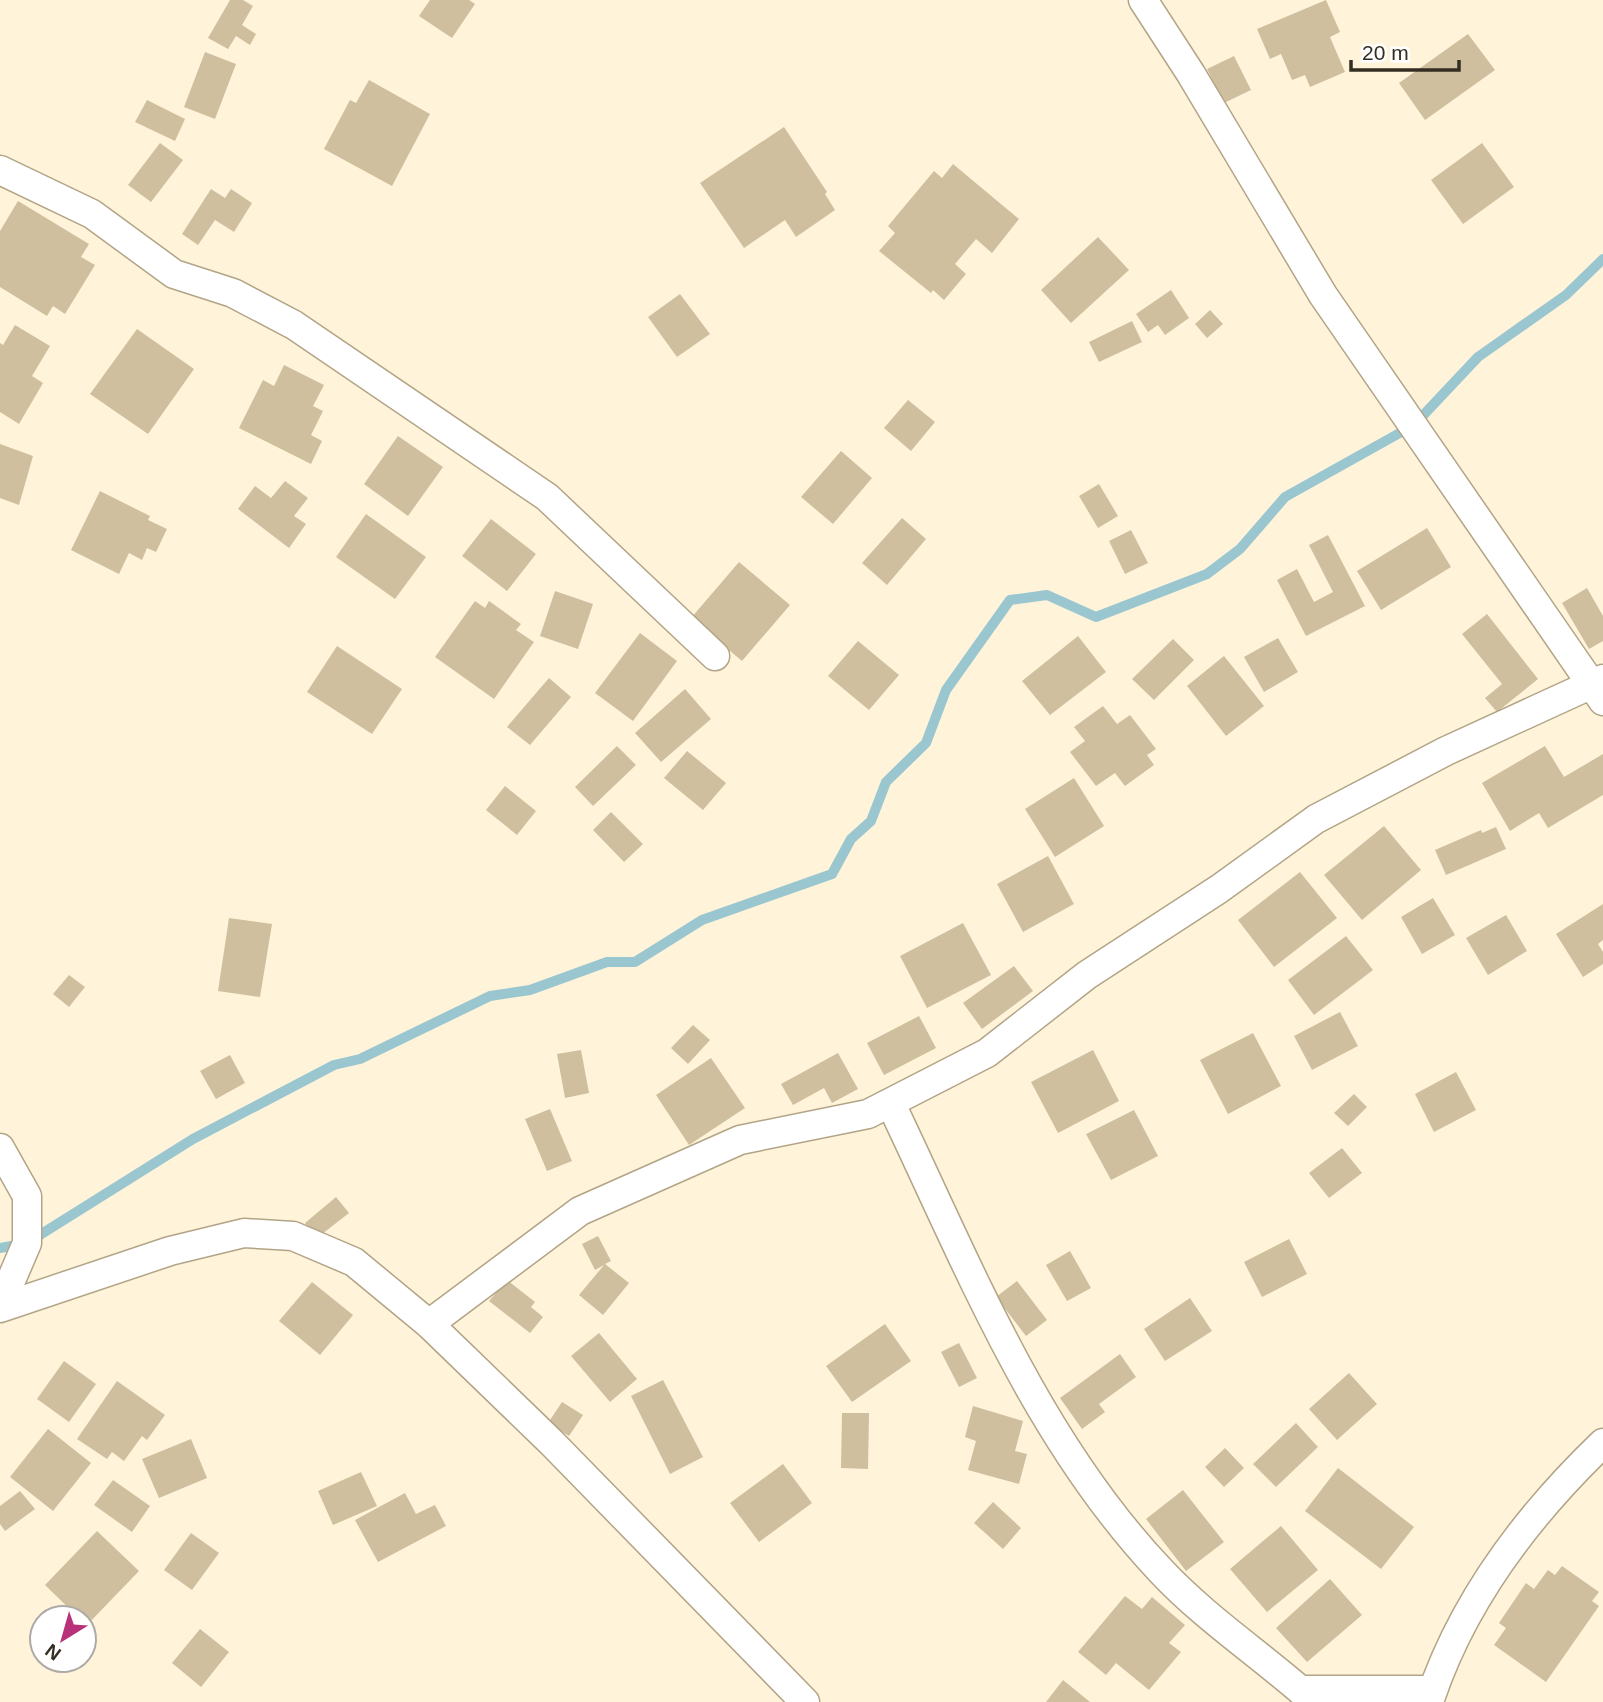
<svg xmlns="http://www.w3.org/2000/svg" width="1603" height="1702" font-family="Helvetica,sans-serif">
<rect width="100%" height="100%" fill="#fff3da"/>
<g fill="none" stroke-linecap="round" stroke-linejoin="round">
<path stroke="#9ac6d0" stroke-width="10" d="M0,1248L27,1243L193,1139L334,1065L360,1059L490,996L530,990L607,962H635L702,920L832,874L851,839L871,821L886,782L926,743L946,690L1010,600L1047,595L1096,617L1207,574L1240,549L1285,497L1414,425L1478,357L1566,295L1603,259"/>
</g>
<path fill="#cfbf9e" d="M230,0H243L253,6L242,25L256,34L250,45L236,36L228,49L208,38Z
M430,0H469L475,4L452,38L419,16Z
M1326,0L1340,32L1330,37L1345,72L1310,87L1305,75L1292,80L1281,54L1270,59L1257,29Z
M1468,34L1495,70L1425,120L1399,83Z
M205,52L236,64L215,119L184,107Z
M1234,56L1251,90L1224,103L1207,69Z
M369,80L430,114L392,186L324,149L350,100L356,103Z
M147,100L185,119L175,141L135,122Z
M784,127L827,192L825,194L835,210L796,237L785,220L744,248L700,183Z
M160,143L183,160L151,202L128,185Z
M1482,143L1514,187L1463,224L1431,180Z
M953,164L1019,219L992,253L976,239L955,264L966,274L944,300L933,290L931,293L879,251L895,233L888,226L934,171L942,178Z
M211,189L225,198L231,189L252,203L234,232L215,220L198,245L182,234Z
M18,201L89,244L81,257L95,265L65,314L53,306L47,316L0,287V231Z
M1098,237L1129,270L1071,323L1041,290Z
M1171,290L1189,318L1165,335L1158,325L1148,332L1136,314Z
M680,294L710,334L677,357L648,317Z
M1210,310L1223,324L1207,338L1195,324Z
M1132,321L1142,342L1099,362L1089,342Z
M15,325L50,346L32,376L43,383L19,424L0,412V343L3,345Z
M137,329L194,369L148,434L90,394Z
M284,365L324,385L313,406L323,411L311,435L322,441L311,464L239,428L263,380L274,386Z
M908,400L935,422L911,451L884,428Z
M398,436L443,467L408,516L364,484Z
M0,444L33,456L19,505L0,498Z
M841,451L872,478L833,524L801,497Z
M285,481L308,498L294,516L306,524L289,548L238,509L255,486L271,498Z
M1099,484L1118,516L1098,528L1079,496Z
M100,491L150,516L148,520L167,529L156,552L147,548L142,560L129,553L119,574L71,550Z
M366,514L426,557L395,599L336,557Z
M902,518L926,539L887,585L862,563Z
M491,519L536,554L507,591L462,556Z
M1427,528L1451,567L1381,610L1357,571Z
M1131,530L1148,563L1125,574L1109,541Z
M1328,535L1365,606L1306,636L1277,580L1297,569L1314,602L1333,592L1309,545Z
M739,562L790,605L742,661L691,618Z
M1587,588L1603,616V641L1589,649L1562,603Z
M555,591L593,604L578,649L540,636Z
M475,601L485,608L489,601L521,624L516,630L534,642L494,699L435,657Z
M1487,614L1538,679L1497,712L1485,698L1502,684L1462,634Z
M640,633L677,661L633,721L595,693Z
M1078,636L1106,672L1050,715L1022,681Z
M1278,638L1298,672L1264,692L1244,657Z
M1173,639L1194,660L1154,700L1132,679Z
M858,641L899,675L869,710L828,676Z
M337,646L402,689L372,734L307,692Z
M1224,656L1264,706L1226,736L1187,686Z
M549,678L571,697L530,745L507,727Z
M685,689L711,719L661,762L635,733Z
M1103,706L1117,724L1130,715L1156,749L1147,755L1154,765L1125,786L1115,773L1096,786L1070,752L1085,741L1074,727Z
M617,746L636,765L593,806L575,787Z
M1545,746L1564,777L1603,754V795L1548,828L1539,813L1510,831L1482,783Z
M687,751L726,783L703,810L664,778Z
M1074,778L1104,826L1055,857L1025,809Z
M505,786L536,811L517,835L486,810Z
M611,812L643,844L624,862L593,830Z
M1384,826L1421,870L1362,920L1324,875Z
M1496,827L1506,849L1446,875L1435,850L1481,830L1482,833Z
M1048,856L1074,904L1023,932L997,884Z
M1300,872L1337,918L1274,967L1238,920Z
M1433,898L1455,935L1422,954L1401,917Z
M1603,904V940L1598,944L1603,952V964L1583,977L1556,934Z
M1506,915L1527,951L1488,975L1466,938Z
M229,918L272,924L260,997L218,991Z
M963,923L991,975L927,1008L900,956Z
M1346,936L1373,970L1314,1015L1288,980Z
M1014,966L1033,991L982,1029L963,1003Z
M69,975L85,987L69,1007L53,994Z
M1340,1012L1358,1046L1312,1070L1294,1036Z
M919,1016L936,1048L884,1075L867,1043Z
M693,1025L710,1040L688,1064L671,1048Z
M1253,1033L1281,1086L1228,1114L1200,1060Z
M581,1050L589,1093L565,1098L557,1054Z
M1093,1050L1119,1101L1058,1133L1031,1082Z
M838,1053L858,1089L832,1103L824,1088L793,1105L781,1084Z
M230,1055L245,1083L216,1099L200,1071Z
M711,1058L745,1108L689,1145L656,1095Z
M1456,1072L1476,1110L1434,1132L1415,1094Z
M1354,1094L1367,1107L1348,1126L1334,1113Z
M550,1109L572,1161L547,1171L525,1119Z
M1134,1110L1158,1156L1111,1180L1086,1134Z
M1342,1148L1362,1173L1329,1198L1309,1173Z
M336,1197L349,1213L317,1238L305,1223Z
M598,1236L611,1261L605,1264L629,1283L603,1315L579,1295L604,1265L595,1270L582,1244Z
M1289,1239L1307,1274L1262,1297L1244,1262Z
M1070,1251L1091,1288L1067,1301L1046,1265Z
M507,1280L535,1302L531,1307L543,1317L530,1333L489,1301Z
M1017,1281L1047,1320L1026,1336L996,1297Z
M312,1282L353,1315L320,1355L279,1321Z
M1190,1298L1212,1331L1165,1361L1144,1329Z
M885,1324L911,1361L852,1402L826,1366Z
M599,1333L637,1379L610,1402L571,1356Z
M959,1343L977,1378L959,1387L941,1352Z
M1120,1354L1136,1377L1099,1404L1105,1412L1082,1429L1060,1398Z
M64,1361L96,1384L69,1422L37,1399Z
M1349,1373L1377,1404L1337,1440L1309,1409Z
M663,1380L703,1457L670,1474L631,1396Z
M117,1381L165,1415L147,1440L142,1436L124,1461L112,1452L107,1459L77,1439Z
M562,1402L583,1415L569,1436L548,1423Z
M973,1406L1023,1421L1015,1451L1027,1454L1019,1484L968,1470L976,1441L965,1437Z
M842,1413H869L868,1469L841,1468Z
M1296,1423L1318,1447L1276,1487L1253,1464Z
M48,1429L91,1463L53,1511L10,1477Z
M191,1439L207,1478L159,1498L142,1459Z
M1225,1448L1244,1468L1224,1487L1205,1467Z
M783,1464L812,1503L759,1542L730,1503Z
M1338,1468L1414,1527L1381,1569L1305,1511Z
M361,1472L377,1506L333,1525L318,1491Z
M113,1480L150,1506L132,1532L94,1505Z
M1183,1490L1224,1542L1186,1571L1146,1519Z
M20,1491L35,1509L5,1531L0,1524V1506Z
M405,1493L416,1514L435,1505L446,1526L378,1562L355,1520Z
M993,1502L1021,1528L1003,1549L974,1523Z
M1281,1526L1318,1570L1267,1612L1230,1569Z
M97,1531L139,1571L87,1625L84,1618H79L45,1585Z
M191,1533L219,1553L192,1590L164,1570Z
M1562,1566L1599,1592L1592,1601L1599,1606L1546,1682L1494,1645L1506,1628L1499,1623L1526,1583L1534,1589L1548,1570L1555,1575Z
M1330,1579L1362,1615L1307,1662L1276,1628Z
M1125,1596L1142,1609L1152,1597L1185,1625L1169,1643L1181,1652L1149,1690L1116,1663L1106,1675L1078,1652Z
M200,1629L229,1652L201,1687L172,1663Z
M1063,1680L1090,1702H1046Z"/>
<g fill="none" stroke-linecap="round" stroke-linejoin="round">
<defs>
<path id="minor" d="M1143,0L1191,74L1323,295L1603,701
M0,170L92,214L174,274L233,293L294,325L547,497L715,656
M891,1104C968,1265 1036,1439 1161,1571C1207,1620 1264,1657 1314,1702
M0,1148L27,1196V1243L0,1306
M0,1308L170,1251L244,1233L293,1236L354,1262L429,1324L551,1442L805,1702
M429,1324L580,1211L740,1140L868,1114L987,1053L1087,975L1219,889L1316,819L1446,751L1603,679
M1301,1690H1433
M1429,1702C1462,1601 1527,1516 1603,1443"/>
</defs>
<use href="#minor" stroke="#b2a486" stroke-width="31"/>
<use href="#minor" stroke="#fff" stroke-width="28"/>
</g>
<g transform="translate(63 1639) rotate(217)"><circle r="33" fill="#ffffff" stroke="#aeaba7" stroke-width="2"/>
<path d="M0-5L12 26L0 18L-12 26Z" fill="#b73278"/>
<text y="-10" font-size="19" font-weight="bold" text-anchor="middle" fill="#342e22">N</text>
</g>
<path d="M1351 60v10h108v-10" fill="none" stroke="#342e22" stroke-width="3.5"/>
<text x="1362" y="60" font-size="21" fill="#342e22" stroke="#ffffff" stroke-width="5" paint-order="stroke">20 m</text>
</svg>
